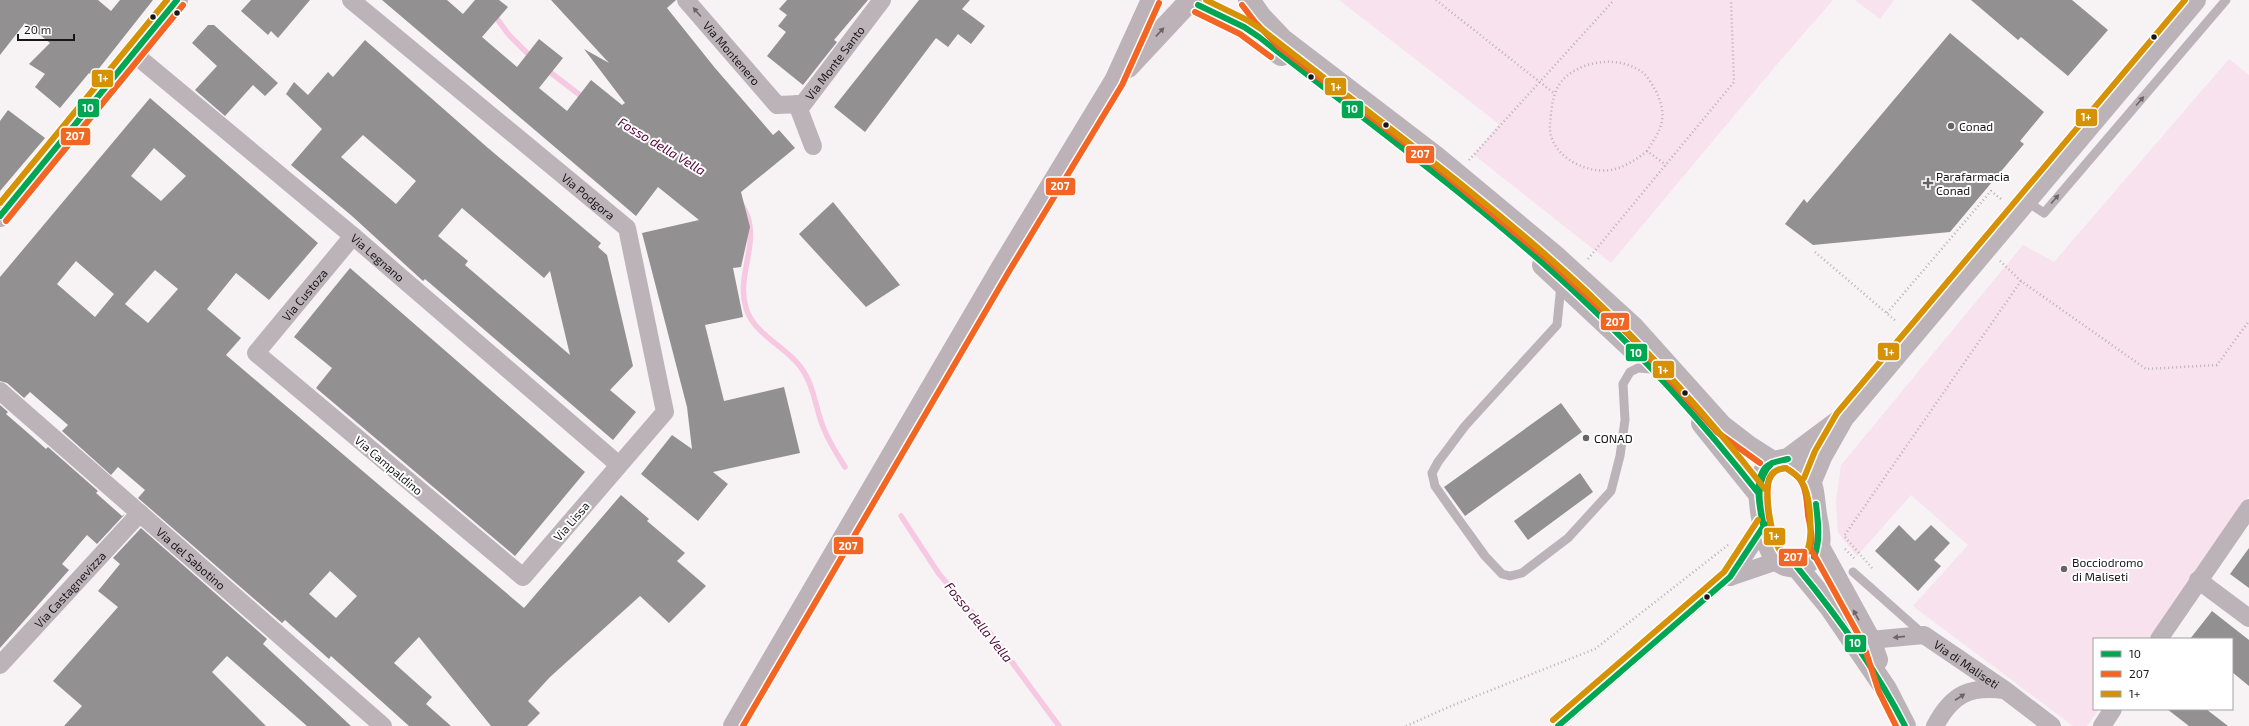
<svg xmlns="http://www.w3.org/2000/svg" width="2249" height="726" font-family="'Exo 2',sans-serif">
<rect width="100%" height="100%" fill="#f7f2f4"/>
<path fill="#f8e2ed" d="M1339,0H1833L1779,62L1611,263L1474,155L1499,124Z
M1855,0H1894L1880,19Z
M2229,59L2249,75V496L2148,639H2094V709H2099L2087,726H2073L1913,606L1968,545L1911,495L1857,556L1838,533L1836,501L1841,465L2023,245L2054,262Z"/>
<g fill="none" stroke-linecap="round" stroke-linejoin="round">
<path stroke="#f7c8e1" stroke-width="5.5" d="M493,0L495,16L509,35L533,59
M546,69L585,99
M742,205C764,239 735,272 746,308C753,333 784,346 799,365C813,382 815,405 822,424C827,439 837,454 845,467
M901,516L939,574L995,639L1059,726"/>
</g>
<path fill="#939091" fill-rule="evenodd" d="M0,0H98L111,11L120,0H153L93,76L89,73L60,108L35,87L45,74L29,64L50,43L25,23L0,55Z
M251,0H310L278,38L271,31L268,35L241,11Z
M382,0H447L463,14L475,0H499L508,7L482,37L517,67L539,39L563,58L539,88L567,111L591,80L622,105L625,103L584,49L609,63L551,0H676L667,8L715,68L773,135L779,130L795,148L741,192L750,227L741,267L733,268L743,317L705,325L724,401L784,387L800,453L713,472L728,484L698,521L641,474L672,435L692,449L687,407L642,233L699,220L658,187L636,216Z
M787,0H868L834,40L837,42L803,85L767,56L786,32L778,26L787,15L779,9Z
M919,0H970L962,9L985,26L971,44L958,34L948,47L936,38L865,132L834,107Z
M1971,0H2072L2108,30L2068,76L2021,37L2018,40Z
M208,25H214L278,83L265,96L253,85L225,116L195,90L217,66L192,43Z
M1950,33L2044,112L2020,141L2024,144L1950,232L1813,245L1785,224L1804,199L1807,203Z
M365,40L488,148L601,243L598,247L607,255L633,366L610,390L636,412L613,440L425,279L423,281L352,216L291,165L322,129L286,94L294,82L308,95L328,72L333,77ZM363,135L416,181L396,204L341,157ZM462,208L544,278L550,271L570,355L465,265L468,261L438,236Z
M150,98L318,243L269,300L236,273L207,309L241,338L226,355L524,608L621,495L649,519L647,521L685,553L677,561L706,586L669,623L640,596L550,677L528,701L540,713L527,726H491L419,637L394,663L432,697L426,704L451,726H409L331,656L329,659L285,620L282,623L138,498L145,490L118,467L111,475L62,431L68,425L30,392L24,398L7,383L0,381V277ZM154,148L186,176L161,201L131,176ZM76,261L114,294L95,317L57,284ZM155,270L178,289L148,323L125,304ZM330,571L357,596L336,618L309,594Z
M8,110L45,138L0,191V121Z
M833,202L900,285L866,307L799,234Z
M350,268L585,472L515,556L316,388L332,368L294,337Z
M1561,403L1582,432L1465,516L1444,487Z
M0,405L8,412L6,414L28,433L46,449L48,447L98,491L96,493L122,516L125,514L97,544L87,535L62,564L69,570L0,648Z
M1580,473L1593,492L1528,540L1514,521Z
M1899,525L1915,541L1931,525L1950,543L1934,560L1941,566L1918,591L1875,551Z
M141,528L267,639L263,644L351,726H307L227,656L212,672L266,726H64L82,706L53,681L118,607L98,591L120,564L113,558Z
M2249,548V588L2230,574Z
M2212,611L2249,640V686L2232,672V639H2190Z
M2167,709H2206L2228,726H2189Z"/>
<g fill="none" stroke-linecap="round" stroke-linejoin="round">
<path stroke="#b9b1b5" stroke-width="2.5" stroke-dasharray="1 3" stroke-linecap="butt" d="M1436,0L1555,94
M1647,151C1637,159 1624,168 1610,170C1584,174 1548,154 1550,125C1551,111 1552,94 1561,82C1579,60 1619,55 1642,72C1648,76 1652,85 1656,91C1660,100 1664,111 1662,121C1660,132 1653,141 1647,151L1666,165
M1469,160L1614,0
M1815,252L1897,322
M1588,259L1734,82L1731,0
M2000,261L2021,281
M1887,313L1991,191L2001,199
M1845,549L1854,558
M1872,568L1844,536L2021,281L2146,369L2217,365L2249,321
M1406,726L1451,706L1595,649L1728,545"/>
<path stroke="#bcb3b8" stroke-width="9" d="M2026,201L2044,213L2226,0
M1561,285L1557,325L1465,426L1438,462L1432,473L1435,486L1454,513L1485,556L1502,574L1510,576L1522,573L1568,538L1611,491L1620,456L1625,420L1623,384L1630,372L1638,368L1651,369
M1853,572L1923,634
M1558,726L1730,577"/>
<g stroke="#bcb3b8" stroke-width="18">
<path id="s1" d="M351,0L627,228L665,412L523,577L256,353L353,236"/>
<path id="s2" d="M686,0L777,105L803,104L882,0"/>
<path id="s3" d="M133,53L353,236L619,465"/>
<path d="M797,104L813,146"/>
<path id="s4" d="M0,391L383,726"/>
<path d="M1730,577L1765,524"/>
<path d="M1730,577L1777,561"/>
<path d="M2198,580L2249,618"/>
<path d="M2159,639L2249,508"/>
<path id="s5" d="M1870,640L1924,635L2005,690L2052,726"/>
<path id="s6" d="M0,665L140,513"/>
<path d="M1935,726C1952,694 1969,686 2004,690"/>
<path d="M2102,726L2113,709"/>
</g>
<path stroke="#bcb3b8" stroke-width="22" d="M1249,0L1261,17L1283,40L1436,157L1555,256L1634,328L1722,426L1748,446L1773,462L1788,459C1815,477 1812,485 1816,515C1818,525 1821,536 1819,545C1816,565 1791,573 1777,560C1765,549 1756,494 1761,478C1763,471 1767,467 1773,462
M1198,5L1244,27L1281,55
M1543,265L1635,351
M1702,423L1759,494
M1788,459L1839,421
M1811,481L1822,455L1843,418L2195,0
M1819,547L1870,640L1877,660
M1797,567L1830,607L1886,689L1905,726"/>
<path stroke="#bcb2b8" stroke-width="22" d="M1128,67L1185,6
M0,216L177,0
M734,726L1001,269L1115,81L1152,0"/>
<defs>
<path id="bus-1" d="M1198,5L1244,27L1259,37C1367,122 1480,203 1580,297C1645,358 1704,424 1759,494
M0,216L177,0
M1766,538C1762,520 1751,479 1767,466C1773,461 1781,461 1788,459
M1766,538C1762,513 1751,483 1772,463
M1814,557C1820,539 1818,522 1816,504
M1814,557C1821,540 1818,521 1816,504
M1797,567C1838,617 1876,669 1905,726
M1558,726L1730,577L1765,524"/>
<path id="bus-2" d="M1242,5L1255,22L1278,46L1431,163L1550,262L1628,334L1717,432L1760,463
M1195,12L1240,34L1271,57
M6,221L183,5
M1786,468C1793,472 1800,477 1803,485C1807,494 1807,505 1808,515C1810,528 1818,549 1801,557C1771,569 1761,491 1771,476C1775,470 1779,469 1786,468Z
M1812,551L1863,643L1879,692L1896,726
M743,726L1008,273L1122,85L1159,3"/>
<path id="bus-3" d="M1206,0L1247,20L1264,31C1372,116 1485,197 1586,291C1651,353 1710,419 1765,489
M0,203L167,0
M1786,468C1791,472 1799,476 1802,482C1811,496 1815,545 1803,557C1796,558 1790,559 1784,555C1772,548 1764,492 1769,479C1772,471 1778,469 1786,468Z
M1804,478L1815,451L1837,413L2185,0
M1553,720L1724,572L1758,520"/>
</defs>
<use href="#bus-1" stroke="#fff" stroke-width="9"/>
<use href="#bus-2" stroke="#fff" stroke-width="9"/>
<use href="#bus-3" stroke="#fff" stroke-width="9"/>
<use href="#bus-1" stroke="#00a651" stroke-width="6"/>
<use href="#bus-2" stroke="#f26522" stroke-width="6"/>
<use href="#bus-3" stroke="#d69104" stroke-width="6"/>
</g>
<defs><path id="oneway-solid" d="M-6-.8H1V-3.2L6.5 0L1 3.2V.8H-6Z"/></defs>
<g fill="#6b6568">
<use href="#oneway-solid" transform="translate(697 12) rotate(-131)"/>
<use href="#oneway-solid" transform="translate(2140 101) rotate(-49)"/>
<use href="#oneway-solid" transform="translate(2055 199) rotate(-49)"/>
<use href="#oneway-solid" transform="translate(1856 615) rotate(-119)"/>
<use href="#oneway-solid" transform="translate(1899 637) rotate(174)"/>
<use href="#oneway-solid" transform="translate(1960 697) rotate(-33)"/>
</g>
<use fill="#6b6468" href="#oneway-solid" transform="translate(1160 32) rotate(-47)"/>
<g fill="#1a1718" stroke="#fff" stroke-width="1.5">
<circle cx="177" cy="13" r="3.5"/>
<circle cx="153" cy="17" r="3.5"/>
<circle cx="2154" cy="37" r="3.5"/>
<circle cx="1311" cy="77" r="3.5"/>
<circle cx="1386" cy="125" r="3.5"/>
<circle cx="1685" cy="393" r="3.5"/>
<circle cx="1707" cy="597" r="3.5"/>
</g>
<g fill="#676465" stroke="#fff" stroke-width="1.5">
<circle cx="1951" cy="126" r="4"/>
<path d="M1926 177h4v4h4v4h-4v4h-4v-4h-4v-4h4z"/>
<circle cx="1586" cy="438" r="4"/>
<circle cx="2064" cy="569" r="4"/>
</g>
<g text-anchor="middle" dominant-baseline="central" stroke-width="4" stroke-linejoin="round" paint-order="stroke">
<g font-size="12" fill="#1a1718" stroke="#fff">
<text stroke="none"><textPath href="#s2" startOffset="70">Via Montenero</textPath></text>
<text stroke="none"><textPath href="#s2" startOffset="217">Via Monte Santo</textPath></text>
<text stroke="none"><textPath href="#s1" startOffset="308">Via Podgora</textPath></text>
<text stroke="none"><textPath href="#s3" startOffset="319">Via Legnano</textPath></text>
<text stroke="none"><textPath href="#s1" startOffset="1188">Via Custoza</textPath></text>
<text transform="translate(389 465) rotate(40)">Via Campaldino</text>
<text transform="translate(571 521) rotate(-49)">Via Lissa</text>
<text stroke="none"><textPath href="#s4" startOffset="254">Via del Sabotino</textPath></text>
<text stroke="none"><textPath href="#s6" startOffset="103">Via Castagnevizza</textPath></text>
<text stroke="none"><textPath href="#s5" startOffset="106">Via di Maliseti</textPath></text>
</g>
<g font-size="12" fill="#1a1718" stroke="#fff" text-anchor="start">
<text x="1959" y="126">Conad</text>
<text x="1936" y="176">Parafarmacia<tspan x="1936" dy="14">Conad</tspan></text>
<text x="1594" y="438">CONAD</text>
<text x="2072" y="562">Bocciodromo<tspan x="2072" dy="14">di Maliseti</tspan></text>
</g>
<g font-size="13" font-style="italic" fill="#510639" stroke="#fff">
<text transform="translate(662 146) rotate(31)">Fosso della Vella</text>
<text transform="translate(979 622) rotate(51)">Fosso della Vella</text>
</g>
</g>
<g stroke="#fff" stroke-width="1.5">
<rect x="91" y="69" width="23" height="19" rx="4" fill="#d69104"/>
<rect x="1324" y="77" width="23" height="19" rx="4" fill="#d69104"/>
<rect x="77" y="98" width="23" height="20" rx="4" fill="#00a651"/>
<rect x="1341" y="100" width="23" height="19" rx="4" fill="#00a651"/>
<rect x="2075" y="108" width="23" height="19" rx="4" fill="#d69104"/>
<rect x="60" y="127" width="31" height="19" rx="4" fill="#f26522"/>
<rect x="1405" y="145" width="30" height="19" rx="4" fill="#f26522"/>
<rect x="1045" y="177" width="31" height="19" rx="4" fill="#f26522"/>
<rect x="1600" y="312" width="30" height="19" rx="4" fill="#f26522"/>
<rect x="1877" y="342" width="23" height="19" rx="4" fill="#d69104"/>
<rect x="1625" y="343" width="23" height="19" rx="4" fill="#00a651"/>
<rect x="1652" y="360" width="23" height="19" rx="4" fill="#d69104"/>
<rect x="1763" y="527" width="23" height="19" rx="4" fill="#d69104"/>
<rect x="833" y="536" width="31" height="19" rx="4" fill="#f26522"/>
<rect x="1778" y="548" width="30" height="19" rx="4" fill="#f26522"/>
<rect x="1844" y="634" width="23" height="19" rx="4" fill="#00a651"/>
</g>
<g font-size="11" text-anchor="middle" font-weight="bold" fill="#fff">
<text x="103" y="82">1+</text>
<text x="1336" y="91">1+</text>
<text x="88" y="112">10</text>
<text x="1352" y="113">10</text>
<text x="2086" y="121">1+</text>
<text x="75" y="140">207</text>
<text x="1420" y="158">207</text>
<text x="1060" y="190">207</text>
<text x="1615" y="326">207</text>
<text x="1889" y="356">1+</text>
<text x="1636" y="357">10</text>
<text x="1663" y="374">1+</text>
<text x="1774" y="540">1+</text>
<text x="848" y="550">207</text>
<text x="1793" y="561">207</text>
<text x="1855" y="647">10</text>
</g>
<rect x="2093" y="638" width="140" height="72" fill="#ffffff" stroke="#a3a2a3"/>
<rect x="2101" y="651" width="20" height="6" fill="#00a651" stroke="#a3a2a3"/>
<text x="2129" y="658" font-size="12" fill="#1a1718">10</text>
<rect x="2101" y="671" width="20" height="6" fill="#f26522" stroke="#a3a2a3"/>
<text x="2129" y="678" font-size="12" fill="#1a1718">207</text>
<rect x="2101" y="691" width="20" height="6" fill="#d69104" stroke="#a3a2a3"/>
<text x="2129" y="698" font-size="12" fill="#1a1718">1+</text>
<path d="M18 34v6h56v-6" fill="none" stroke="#1a1718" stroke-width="2"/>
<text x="24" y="34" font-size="12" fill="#1a1718" stroke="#ffffff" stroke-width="3" paint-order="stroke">20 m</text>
</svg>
